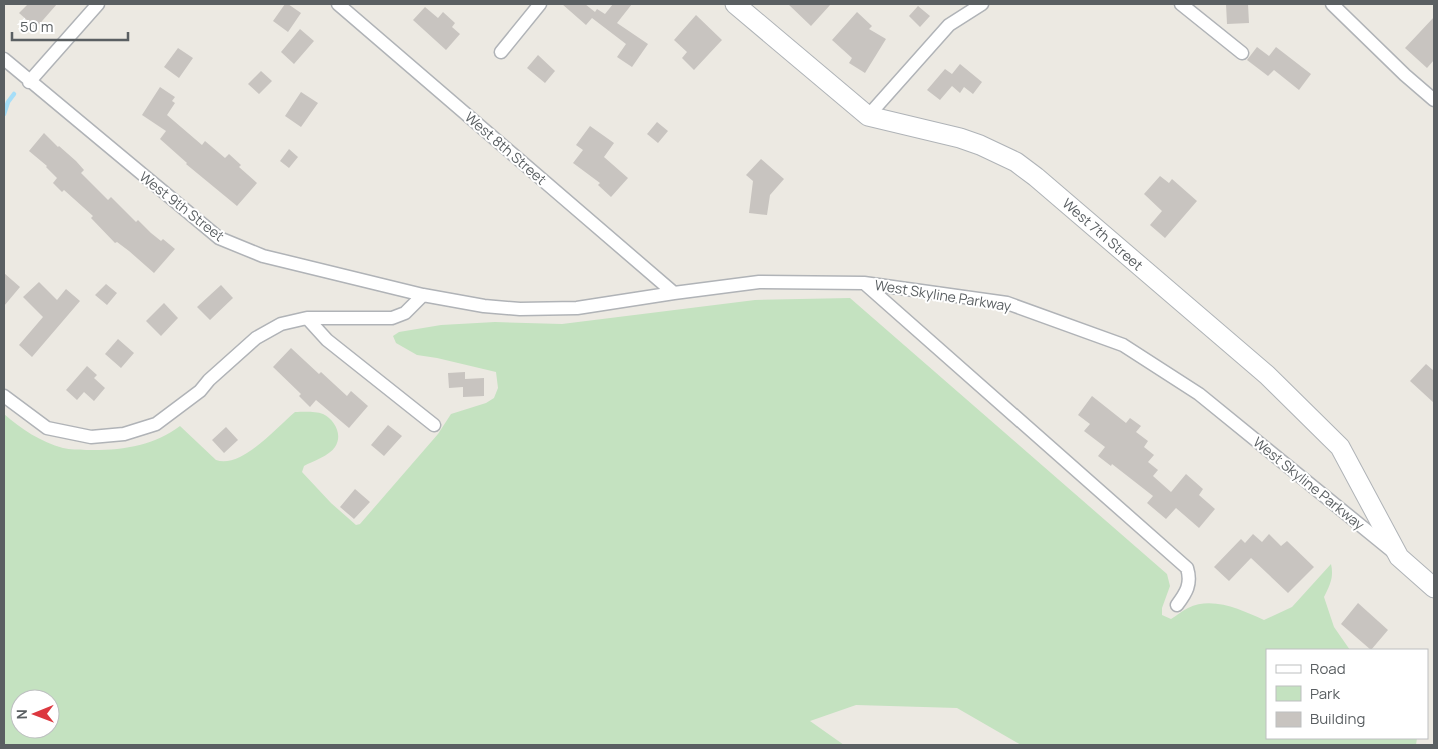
<svg xmlns="http://www.w3.org/2000/svg" width="1438" height="749" font-family="Manrope,sans-serif">
<rect width="100%" height="100%" fill="#ece9e2"/>
<path fill="#c4e2c0" fill-rule="evenodd" d="M850,298L1167,574L1170,586L1162,608V615L1171,619C1176,616 1182,611 1188,608C1213,596 1241,610 1264,620L1292,607L1331,564C1334,577 1330,585 1324,597L1334,627L1350,650H1267V738H1417L1416,745H1021L957,708L856,705L810,721L844,745H4V414C21,429 41,442 63,448C70,450 79,449 86,450C120,451 154,446 180,426L216,460C241,469 276,428 295,412C303,412 315,411 323,414C335,420 343,435 335,447C329,456 313,461 304,466L302,472L331,503L356,525L360,524L438,434L451,414L486,403L494,398L498,388L496,372L437,358L417,355L396,343L393,336L399,332L441,325L495,322L562,324L755,300ZM20,699H50V729H20Z"/>
<g fill="none" stroke-linecap="round" stroke-linejoin="round">
<path stroke="#a6def8" stroke-width="4.5" d="M4,114L8,102L14,94"/>
</g>
<path fill="#c8c4c0" d="M28,4H57L36,28L19,13Z
M285,4H288L301,13L288,32L273,21Z
M562,4H585L595,12L597,9L605,14L613,4H632L617,23L648,44L632,67L617,57L626,44L592,18L586,25Z
M788,4H831L811,26Z
M1226,4H1248L1249,23L1227,24Z
M918,6L930,16L920,27L909,16Z
M425,7L438,18L443,12L455,23L452,27L460,34L446,50L413,20Z
M857,12L872,26L869,29L886,39L865,73L849,63L852,58L832,40Z
M696,15L722,40L694,70L682,58L687,52L674,40Z
M1434,17V60L1427,68L1405,48Z
M300,29L314,41L294,64L281,52Z
M1257,47L1269,56L1276,47L1311,74L1299,90L1274,70L1268,76L1247,60Z
M178,48L193,58L179,78L164,67Z
M538,55L555,71L545,83L527,68Z
M960,64L982,82L973,94L964,87L960,93L952,86L940,100L927,90L945,69L952,74Z
M261,71L272,81L259,94L248,84Z
M160,87L175,97L172,101L175,103L167,115L202,145L205,141L225,158L229,154L241,165L239,167L257,183L237,206L186,164L187,163L160,139L166,131L142,115Z
M301,92L318,103L301,127L285,116Z
M657,122L668,131L658,143L647,134Z
M590,126L614,143L604,157L628,178L611,197L598,185L600,183L573,163L583,150L576,145Z
M44,133L58,147L59,146L76,161L84,170L81,173L108,200L111,197L136,222L138,220L151,233L161,241L163,239L175,249L154,273L129,251L117,242L115,243L91,218L93,216L64,190L62,192L53,183L57,178L46,167L47,166L29,151Z
M289,149L298,157L289,168L280,161Z
M761,159L784,179L770,195L767,215L749,213L753,181L746,175Z
M1160,176L1169,183L1172,179L1197,201L1165,238L1150,225L1162,211L1144,194Z
M4,273L20,287L4,306Z
M39,282L57,300L66,289L80,301L32,357L19,345L43,317L23,297Z
M106,284L117,293L107,305L95,295Z
M221,285L233,298L210,320L197,307Z
M164,303L178,318L161,336L146,321Z
M118,339L134,353L121,368L105,354Z
M291,348L319,374L321,372L347,396L351,391L368,406L349,428L316,400L310,407L299,396L301,394L273,367Z
M1426,364L1434,371V403L1410,381Z
M87,366L97,375L94,378L105,388L94,401L84,392L77,400L66,390Z
M465,372V379L484,378V396L463,397V387L449,388L448,373Z
M1092,396L1126,423L1130,418L1141,426L1136,432L1148,441L1144,447L1154,455L1148,462L1158,470L1153,476L1171,492L1186,474L1203,489L1199,495L1215,509L1199,528L1176,508L1166,519L1147,503L1153,496L1112,464L1111,466L1098,456L1105,447L1084,431L1090,424L1078,415Z
M388,425L402,436L384,456L371,445Z
M226,427L238,440L224,453L212,440Z
M355,489L370,502L354,519L340,507Z
M1253,534L1262,542L1269,534L1281,546L1287,541L1314,567L1288,593L1251,558L1229,581L1214,567L1241,539L1245,543Z
M1358,603L1388,630L1371,650L1341,624Z"/>
<g fill="none" stroke-linecap="round" stroke-linejoin="round">
<defs>
<path id="street" d="M338,4L674,293
M1181,4L1242,53
M1332,4L1405,75L1434,100
M501,52L540,4
M4,59L219,238L263,256L423,295L484,306L520,309L577,308L674,293L759,282L864,283L1007,303L1123,345L1199,394L1392,551
M29,82L98,4
M868,116L949,25L982,4
M864,283L1187,568C1192,584 1186,593 1177,605
M307,318L327,340L434,425
M4,396L47,428L91,437L124,434L156,424L200,391L209,380L256,338L281,324L307,318H392L405,313L423,295"/>
<path id="secondary" d="M735,4L868,116L960,138L980,145L1016,162L1036,177L1267,375L1340,447L1399,557L1434,588"/>
</defs>
<use href="#street" stroke="#b0b3b7" stroke-width="15"/>
<use href="#secondary" stroke="#afb3b7" stroke-width="21"/>
<use href="#street" stroke="#fff" stroke-width="12"/>
<use href="#secondary" stroke="#fff" stroke-width="19"/>
</g>
<g text-anchor="middle" dominant-baseline="central" stroke-width="4" stroke-linejoin="round" paint-order="stroke">
<g font-size="14" fill="#5a5f62" stroke="#fff">
<text transform="translate(506 148) rotate(41)">West 8th Street</text>
<text transform="translate(182 206) rotate(38)">West 9th Street</text>
<text transform="translate(1103 234) rotate(41)">West 7th Street</text>
<text transform="translate(943 295) rotate(9)">West Skyline Parkway</text>
<text transform="translate(1309 483) rotate(39)">West Skyline Parkway</text>
</g>
</g>
<rect width="1438" height="749" fill="none" stroke="#5a5f62" stroke-width="10"/>
<rect x="1266" y="649" width="162" height="90" fill="#ffffff" stroke="#bdbfc0"/>
<rect x="1276" y="665" width="25" height="8" fill="#ffffff" stroke="#bdbfc0"/>
<text x="1310" y="674" font-size="15" fill="#5a5f62">Road</text>
<rect x="1276" y="686" width="25" height="15" fill="#c4e2c0" stroke="#bdbfc0"/>
<text x="1310" y="699" font-size="15" fill="#5a5f62">Park</text>
<rect x="1276" y="712" width="25" height="15" fill="#c8c4c0" stroke="#bdbfc0"/>
<text x="1310" y="724" font-size="15" fill="#5a5f62">Building</text>
<g transform="translate(35 714) rotate(269)"><circle r="24" fill="#ffffff" stroke="#bdbfc0"/>
<path d="M0-4L9 19L0 12L-9 19Z" fill="#dc383f"/>
<text y="-8" font-size="14" font-weight="bold" text-anchor="middle" fill="#5a5f62">N</text>
</g>
<path d="M12 32v8h116v-8" fill="none" stroke="#5a5f62" stroke-width="2.5"/>
<text x="20" y="32" font-size="15" fill="#5a5f62" stroke="#ffffff" stroke-width="4" paint-order="stroke">50 m</text>
</svg>
